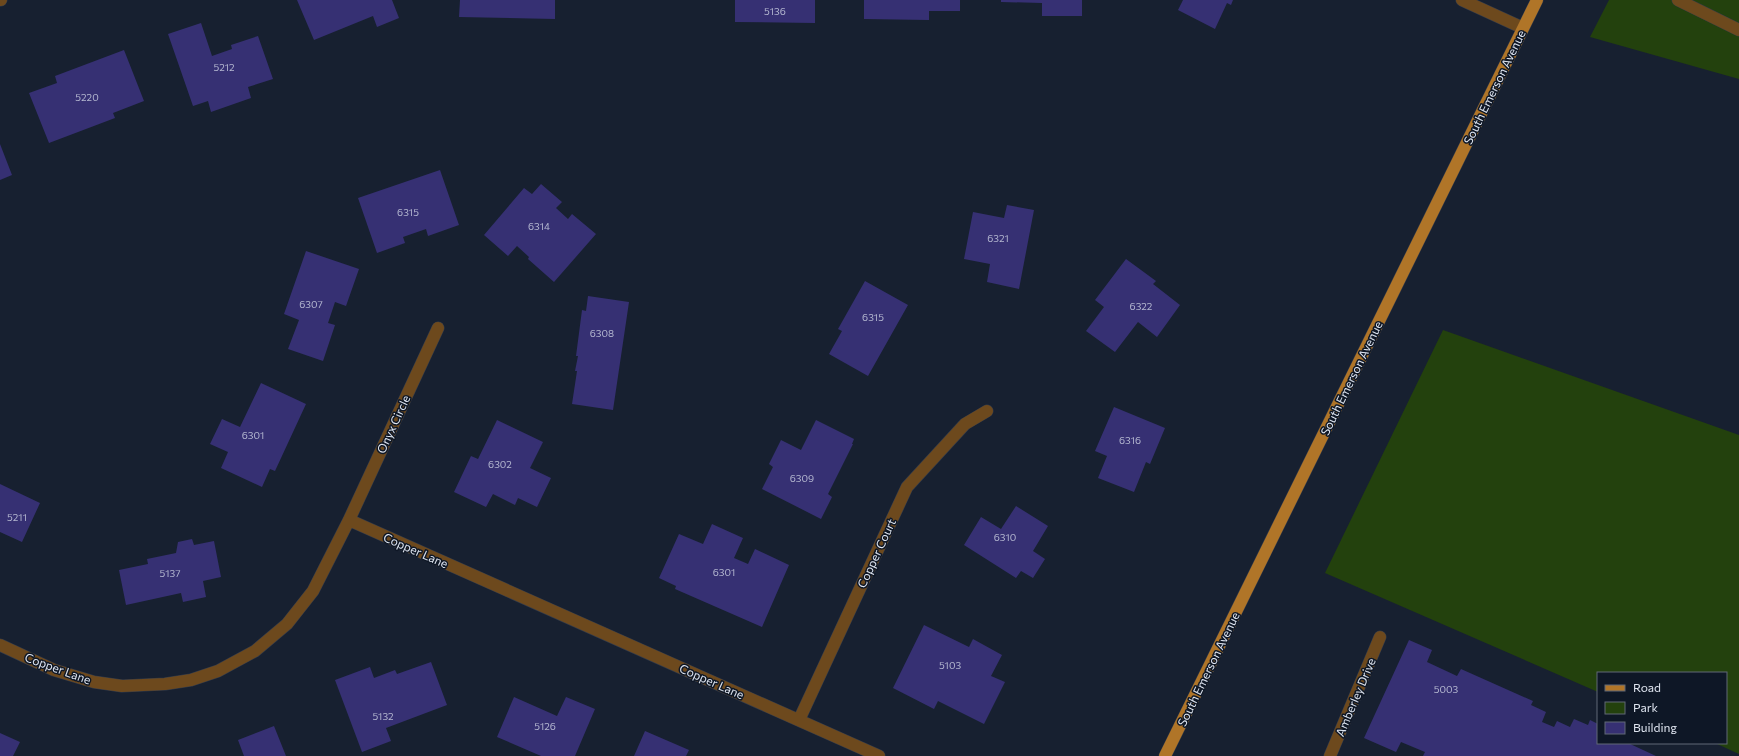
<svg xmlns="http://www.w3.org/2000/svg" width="1739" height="756" font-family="Commissioner,sans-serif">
<rect width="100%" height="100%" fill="#172030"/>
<path fill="#23410d" d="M1609,0H1739V79L1590,37Z
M1443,330L1739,435V754L1715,743H1726V673H1598V692L1325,573Z"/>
<path fill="#363073" d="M297,0H392L399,18L377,27L373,16L314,40Z
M460,0H555V19L459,17Z
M735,0H815V23L735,22Z
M864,0H960V11H929V20L864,19Z
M1001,0H1082V16H1042V3L1001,2Z
M1183,0H1233L1231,5L1227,3L1215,29L1178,10Z
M201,23L212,56L232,49L231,45L258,36L273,79L248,87L251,98L211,112L208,101L193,106L168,34Z
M124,50L144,101L113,113L115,118L49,143L29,93L57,83L55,76Z
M0,144L12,175L0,180Z
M440,170L459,225L428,236L426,229L403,237L405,243L377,253L358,198Z
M541,184L562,202L556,208L568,219L572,214L596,234L554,282L528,259L529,257L517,246L508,256L484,235L524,188L532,194Z
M1007,205L1034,210L1019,289L987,282L990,264L964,259L973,212L1004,218Z
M306,251L359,269L346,306L335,302L328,323L335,325L323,361L288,349L299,320L284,314Z
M1126,259L1156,281L1153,284L1180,305L1157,337L1138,322L1115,352L1086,331L1104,307L1095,300Z
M865,281L908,305L868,376L829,354L842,331L838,329Z
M588,296L629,302L613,410L572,404L577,371H575L578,356H576L582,310L586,311Z
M261,383L306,404L275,471L270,469L262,487L221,468L228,452L210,444L222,419L240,427Z
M1114,407L1165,428L1150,464L1146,462L1134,492L1098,478L1107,456L1095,451Z
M497,420L543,442L530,468L551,478L537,507L518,498L515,505L493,494L486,507L454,492L471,456L478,459Z
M816,420L854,439L852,444H853L828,494L832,497L821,519L762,489L773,467L769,464L781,440L801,450Z
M0,484L40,503L22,542L0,532Z
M1016,506L1048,526L1033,551L1045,559L1033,578L1021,571L1016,578L964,545L981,517L1001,529Z
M712,524L743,538L734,558L748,564L755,549L789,565L762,627L675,589L676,586L659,578L679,534L703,544Z
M192,539L194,545L214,541L221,577L203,581L206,597L183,602L181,593L126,605L119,570L148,564L147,559L176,553L178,542Z
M924,625L969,647L973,639L1002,655L991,676L1005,682L984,724L938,701L934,709L893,688Z
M1409,640L1432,650L1427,662L1457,676L1461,669L1533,701L1531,705L1546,712L1542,722L1554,727L1557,721L1570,727L1574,719L1588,725L1590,720L1598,724V743H1628L1656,756H1423L1425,752L1401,742L1396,752L1364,738Z
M431,662L447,705L386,728L391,741L362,752L335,680L370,667L374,678L395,670L397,674Z
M514,697L557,716L566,697L595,709L575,756H541L497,737Z
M274,726L286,756H244L238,740Z
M645,731L689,750L686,756H634Z
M0,733L20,742L13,756H0Z"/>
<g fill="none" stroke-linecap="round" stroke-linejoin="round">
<defs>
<path id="minor" d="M0,0H1
M1462,0L1523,28
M1678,0L1739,30
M349,520L879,756
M0,645L54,670L94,682L122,686L165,684L191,680L218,671L255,651L287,624L313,591L349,520L438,328
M799,720L907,487L965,424L987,411
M1330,756L1380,637"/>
<path id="major" d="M1165,756L1537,0"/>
</defs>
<use href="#minor" stroke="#333b4b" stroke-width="13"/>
<use href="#major" stroke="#333b4b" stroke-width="13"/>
<use href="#minor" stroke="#6d491d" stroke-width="12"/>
<use href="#major" stroke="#b07528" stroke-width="12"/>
</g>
<g text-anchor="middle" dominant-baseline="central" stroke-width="3" stroke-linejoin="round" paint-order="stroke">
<g font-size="10" fill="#b4b7d0">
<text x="775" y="11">5136</text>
<text x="224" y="67">5212</text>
<text x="87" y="97">5220</text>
<text x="408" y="212">6315</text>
<text x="539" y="226">6314</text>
<text x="998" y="238">6321</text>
<text x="311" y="304">6307</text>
<text x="1141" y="306">6322</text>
<text x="873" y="317">6315</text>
<text x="602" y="333">6308</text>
<text x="253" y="435">6301</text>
<text x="1130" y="440">6316</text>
<text x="500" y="464">6302</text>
<text x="802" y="478">6309</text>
<text x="17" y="517">5211</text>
<text x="1005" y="537">6310</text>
<text x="724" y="572">6301</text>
<text x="170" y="573">5137</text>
<text x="950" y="665">5103</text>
<text x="1446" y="689">5003</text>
<text x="383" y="716">5132</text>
<text x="545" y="726">5126</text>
</g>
<g font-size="12" fill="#dee4ef" stroke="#0e1726">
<text transform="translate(1494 87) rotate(-64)">South Emerson Avenue</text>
<text transform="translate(1351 378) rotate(-64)">South Emerson Avenue</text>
<text transform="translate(393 424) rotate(-65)">Onyx Circle</text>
<text transform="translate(416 550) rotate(24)">Copper Lane</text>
<text transform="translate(876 553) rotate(-65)">Copper Court</text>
<text transform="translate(58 668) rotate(20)">Copper Lane</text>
<text transform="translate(1208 669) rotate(-64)">South Emerson Avenue</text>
<text transform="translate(712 681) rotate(24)">Copper Lane</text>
<text transform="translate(1355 697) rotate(-67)">Amberley Drive</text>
</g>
</g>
<rect x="1597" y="672" width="130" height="72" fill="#0e1726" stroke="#616976"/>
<rect x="1605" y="685" width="20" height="6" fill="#b07528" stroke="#616976"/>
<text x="1633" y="692" font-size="12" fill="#dee4ef">Road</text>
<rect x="1605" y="702" width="20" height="12" fill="#23410d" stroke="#616976"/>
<text x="1633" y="712" font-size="12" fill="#dee4ef">Park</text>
<rect x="1605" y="722" width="20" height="12" fill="#363073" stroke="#616976"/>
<text x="1633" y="732" font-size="12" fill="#dee4ef">Building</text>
</svg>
